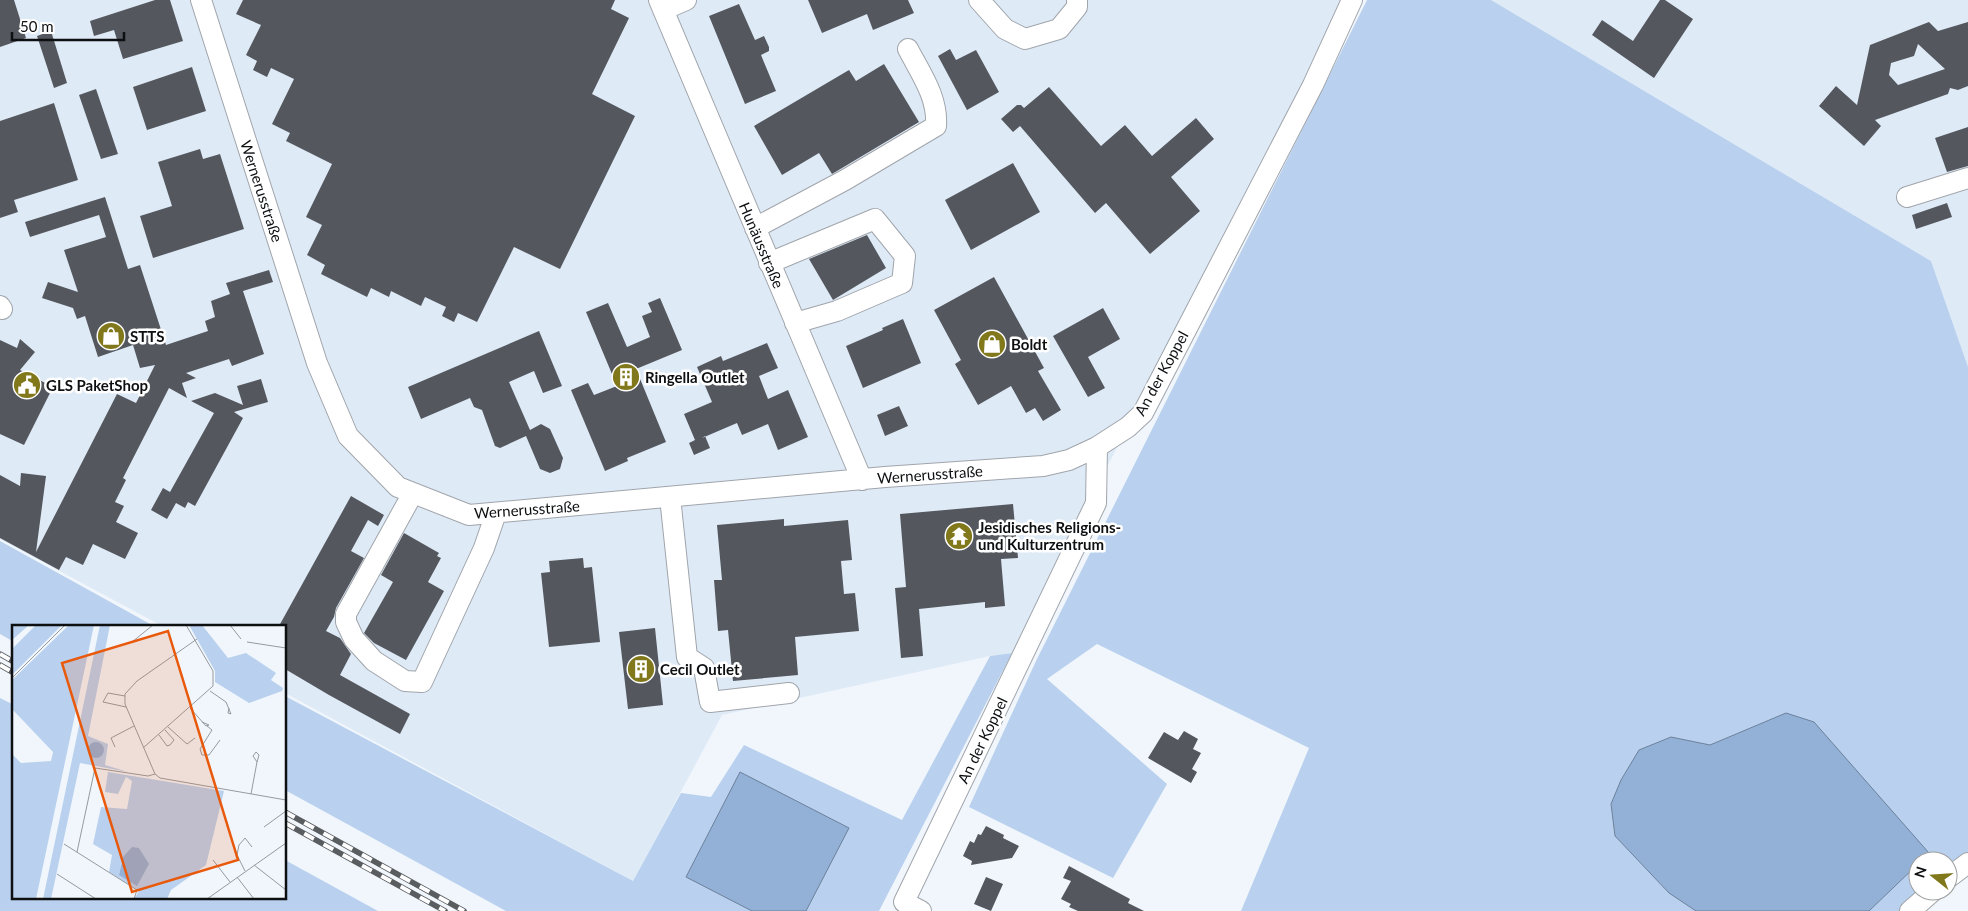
<svg xmlns="http://www.w3.org/2000/svg" width="1968" height="911" font-family="Lato,sans-serif">
<rect width="100%" height="100%" fill="#f0f6fc"/>
<path fill="#dfeaf7" d="M0,0H1346L1012,653L990,656L722,715L633,881L285,693V626H162L0,539Z
M1491,0H1968V367L1931,261Z"/>
<path fill="#b9d1ee" d="M1367,0H1491L1931,261L1968,367V855L1948,872V861H1921L1929,853L1786,713L1710,745L1671,737L1639,750L1621,780L1611,804L1615,836L1669,893L1696,911H1241L1309,748L1097,644L1047,679L1167,784L1113,878L969,807L1036,661Z
M0,541L152,625L154,626H14V642L0,634Z
M1012,653L879,911H506L285,790V696L633,881L681,793L711,797L744,745L902,820L990,656Z
M0,698L14,705V897H285V860L378,911H0Z
M1918,864V891L1902,911H1869Z"/>
<path fill="#93b1d6" stroke="#6b809b" d="M1786,713L1814,722L1929,853L1921,861H1918V864L1869,911H1696L1669,893L1615,836L1611,804L1621,780L1639,750L1671,737L1710,745Z
M740,772L849,828L806,911H752L686,877Z"/>
<path fill="#54585e" fill-rule="evenodd" d="M0,0H14L26,38L0,47Z
M155,0H170L183,41L123,59L114,30L94,36L90,21Z
M243,0H615L611,9L629,18L592,94L635,116L560,269L514,247L477,322L458,313L454,322L442,316L446,307L425,297L421,306L391,291L389,297L371,288L367,297L321,274L325,265L307,255L322,225L306,217L332,164L286,141L290,133L272,124L294,79L271,68L267,77L253,70L257,61L246,55L261,25L236,14Z
M808,0H908L914,13L873,30L867,14L822,33Z
M1660,0H1665L1693,19L1654,78L1592,35L1602,20L1633,41Z
M739,4L755,40L764,36L769,47V51L761,55L776,91L745,104L709,16Z
M1929,22L1938,31L1968,22V86L1958,90L1950,88L1948,94L1875,120L1881,126L1864,146L1819,106L1836,86L1857,105L1870,45ZM1918,44L1945,69L1898,85L1889,75L1891,63L1914,56Z
M51,31L67,83L54,88L37,36Z
M950,49L956,60L976,50L999,92L967,110L938,56Z
M884,64L919,122L832,174L819,153L782,175L754,126L849,70L856,81Z
M192,67L206,111L147,130L133,87Z
M1049,87L1101,146L1125,125L1152,156L1196,118L1214,139L1171,177L1200,211L1150,254L1106,203L1095,213L1020,126L1013,132L1001,119L1017,105H1021L1024,108Z
M96,89L118,154L101,159L79,95Z
M54,103L78,180L14,200L18,212L0,218V121Z
M1968,127V166L1947,172L1935,138Z
M200,149L203,159L220,154L244,229L153,258L140,216L172,206L158,162Z
M1013,163L1040,212L971,250L945,200Z
M105,197L128,269L140,265L166,345L208,331L205,321L215,317L211,301L230,294L226,283L269,270L273,282L243,291L264,354L232,366L229,359L186,373L196,378L182,383L187,398L169,388L123,478L126,480L115,502L124,506L116,522L138,533L125,559L93,544L83,565L66,557L59,570L0,538V475L20,486L21,473L46,476L36,552L117,394L136,403L155,365L140,368L133,345L98,357L85,316L77,319L73,308L42,298L48,282L78,292L64,250L106,237L99,215L30,237L25,222Z
M1947,203L1952,217L1916,229L1912,215Z
M867,235L886,268L833,300L809,259Z
M994,277L1044,368L1038,371L1061,410L1043,421L1035,408L1026,413L1011,386L978,405L955,364L961,360L934,310Z
M660,298L682,350L636,369L666,442L627,458L628,461L605,471L571,390L588,383L594,395L617,386L586,312L608,303L627,347L650,337L642,316L652,312L648,303Z
M1103,308L1120,339L1088,357L1105,388L1088,397L1053,336Z
M903,319L921,363L863,388L846,346L883,330L882,328Z
M539,331L562,386L543,393L534,371L509,382L530,430L541,424L550,429L563,458L560,469L550,473L540,469L526,436L500,448L495,446L482,410L474,407L470,398L421,419L408,387Z
M20,339L35,352L20,370L53,387L24,445L0,434V340L17,348Z
M767,343L778,368L759,376L768,399L788,390L808,437L778,450L768,424L742,435L737,423L702,438L705,436L710,448L694,455L689,443L695,440L684,414L712,402L697,367L721,356L723,361Z
M261,379L268,402L234,412L243,418L195,506L188,502L185,508L176,503L167,519L151,510L163,488L170,492L214,413L191,401L215,393L243,405L237,386Z
M899,406L908,426L885,436L877,415Z
M351,496L384,515L378,526L368,520L351,551L364,558L336,608L334,617L326,631L340,638L351,654L340,675L410,714L400,734L329,695L285,669V626H279Z
M1013,504L1018,558L1001,559L1005,606L985,608V602L919,609L923,656L901,658L895,588L906,587L900,514Z
M784,519V526L848,520L852,560L841,561L844,594L855,593L859,631L795,637L798,675L733,681L728,630L718,631L714,580H722L717,525Z
M404,533L439,553L437,556L441,558L428,582L444,591L406,660L374,643L364,633L393,582L381,575Z
M583,558L584,568L592,567L600,642L549,647L541,573L550,572L549,561Z
M655,628L663,705L628,709L619,632Z
M1184,731L1198,739L1193,749L1201,753L1192,769L1197,772L1191,783L1148,758L1164,732L1178,740Z
M986,826L1004,835L1003,838L1019,846L1012,858L971,865L972,861L963,856L970,841L974,843L978,834L981,835Z
M1069,866L1130,899L1128,903L1144,911H1078L1069,907L1071,904L1061,899L1071,881L1063,878Z
M986,877L1003,884L991,911L974,904Z"/>
<g fill="none" stroke-linecap="round" stroke-linejoin="round">
<defs>
<path id="minor" d="M201,0L317,363L348,436L398,487L469,515L885,477L1043,466L1069,460L1097,447
M659,0L862,480
M979,0L1005,29L1025,39L1059,29L1077,7V0
M663,10L686,0
M1907,197L1968,178
M755,228L845,180L936,126C938,97 921,74 908,49
M769,263L875,219L905,256L902,283L837,311L795,323
M0,306L2,309
M413,493L346,614V622L354,639L374,661L405,681L422,682L484,548L496,513
M670,497L687,657L704,668L710,702L789,693
M1948,878L1968,863
M921,911L904,902L1096,503L1097,447L1128,427L1143,413L1313,85L1352,0
M1910,911L1933,891"/>
</defs>
<use href="#minor" stroke="#a0a5ab" stroke-width="22"/>
<use href="#minor" stroke="#fff" stroke-width="20"/>
<defs>
<path id="rail" d="M0,654L14,662
M0,665L14,673
M285,812L464,911
M285,823L445,911"/>
</defs>
<use href="#rail" stroke="#595d60" stroke-width="5.5"/>
<use href="#rail" stroke="#fff" stroke-width="4" stroke-dasharray="11" stroke-linecap="butt"/>
</g>
<defs>
<symbol id="shop-disc" viewBox="-11 -11 22 22"><circle r="9.5" fill="#81771b" stroke="#fff"/><path d="M-5-2.5h2.3a2.7 3.5 0 0 1 5.4 0H5L5.5 6h-11ZM-1.5-2.5h3a1.5 2.3 0 0 0-3 0Z" fill="#fff"/></symbol>
<symbol id="building-disc" viewBox="-11 -11 22 22"><circle r="9.5" fill="#81771b" stroke="#fff"/><path d="M-4-6H4V6H1V3H-1V6H-4ZM-2.5-4.3h1.7v1.8h-1.7ZM.8-4.3h1.7v1.8H.8ZM-2.5-1h1.7V.8h-1.7ZM.8-1h1.7V.8H.8Z" fill="#fff"/></symbol>
<symbol id="civic-disc" viewBox="-11 -11 22 22"><circle r="9.5" fill="#81771b" stroke="#fff"/><path d="M-.6-6.5H3V-4.5H.6V-3L4-1V1h2V6H-6V1h2V-1L-.6-3ZM-1.2 2.5V6h2.4V2.5Z" fill="#fff"/></symbol>
<symbol id="temple-disc" viewBox="-11 -11 22 22"><circle r="9.5" fill="#81771b" stroke="#fff"/><path d="M0-6L5-2H3V0L6.5 2.5H4V6H1.5V3h-3V6H-4V2.5H-6.5L-3 0V-2H-5Z" fill="#fff"/></symbol>
</defs>
<g fill-rule="evenodd">
<use href="#shop-disc" x="95" y="320" width="32" height="32"/>
<use href="#shop-disc" x="976" y="328" width="32" height="32"/>
<use href="#building-disc" x="610" y="361" width="32" height="32"/>
<use href="#civic-disc" x="11" y="369" width="32" height="32"/>
<use href="#temple-disc" x="943" y="520" width="32" height="32"/>
<use href="#building-disc" x="625" y="653" width="32" height="32"/>
</g>
<g text-anchor="middle" dominant-baseline="central" stroke-width="5" stroke-linejoin="round" paint-order="stroke">
<g font-size="15" fill="#0d0f11" stroke="#fff">
<text transform="translate(262 191) rotate(72)">Wernerusstraße</text>
<text transform="translate(762 245) rotate(67)">Hunäusstraße</text>
<text transform="translate(1161 373) rotate(-61)">An der Koppel</text>
<text transform="translate(930 474) rotate(-4)">Wernerusstraße</text>
<text transform="translate(527 509) rotate(-4)">Wernerusstraße</text>
<text transform="translate(982 740) rotate(-64)">An der Koppel</text>
</g>
<g font-size="15" font-weight="bold" fill="#0d0f11" stroke="#fff" text-anchor="start">
<text x="130" y="336">STTS</text>
<text x="1011" y="344">Boldt</text>
<text x="645" y="377">Ringella Outlet</text>
<text x="46" y="385">GLS PaketShop</text>
<text x="978" y="527">Jesidisches Religions-<tspan x="978" dy="17">und Kulturzentrum</tspan></text>
<text x="660" y="669">Cecil Outlet</text>
</g>
</g>
<g transform="translate(12 625)">
<rect width="274" height="274" fill="#f0f6fc"/>
<path d="M0,0H17L0,15ZM24,0H50L0,50V24ZM57,0H82L24,274H0V129L9,138L39,136L41,127L0,84V55ZM88,0H98L76,111L96,119L93,140L116,147L68,138L39,274H31ZM177,0H190L216,33L234,28L264,48L259,55L271,63L270,66L237,78L203,57V46ZM96,147L212,166L194,240L159,265L155,274H122L127,266L97,247L100,230L81,219L89,182L115,184L120,156L114,152L106,169L93,167ZM127,223L130,231L107,250L111,232Z" fill="#b9d1ee" fill-rule="evenodd"/>
<path d="M76 125a8 8 0 1 1 16 0a8 8 0 1 1-16 0ZM120,222L127,223L137,239L125,261L107,250L111,232Z" fill="#93b1d6"/>
<path fill="none" stroke="#959a9e" stroke-width="1" d="M218,0L229,14M120,17L141,0M235,17L274,23M0,53L53,0M198,66L214,77L219,89L216,88L217,83M113,71L96,68L91,77L114,82M178,83L194,101L197,100L190,97M195,101L200,105L188,124L190,130H197L208,115M156,102L175,119L183,113M147,110L155,121L158,120L162,115L153,105M103,122L99,113L122,101M131,123L201,61V46L174,0M143,149L113,79V69L125,56L185,14M239,169L245,137L247,130L244,127L241,131L245,137M252,202L274,186M52,219L125,265L122,274M65,227L83,143L136,151L143,149L148,153L274,175M201,235L218,257M242,240L274,265M233,246L225,230L227,220L233,213L240,222M45,249L84,274M225,252L242,274M195,274L274,218"/>
<path fill="#e8590c" fill-opacity="0.15" stroke="#e8590c" stroke-width="2.5" d="M156,6L226,235L120,267L50,38Z"/>
<rect width="274" height="274" fill="none" stroke="#0d0f11" stroke-width="2.5"/>
</g>
<g transform="translate(1933 876) rotate(287)"><circle r="24" fill="#ffffff" stroke="#9e9fa0"/>
<path d="M0-4L9 19L0 12L-9 19Z" fill="#81771b"/>
<text y="-8" font-size="14" font-weight="bold" text-anchor="middle" fill="#0d0f11">N</text>
</g>
<path d="M12 32v8h112v-8" fill="none" stroke="#0d0f11" stroke-width="2.5"/>
<text x="20" y="32" font-size="15" fill="#0d0f11" stroke="#ffffff" stroke-width="4" paint-order="stroke">50 m</text>
</svg>
